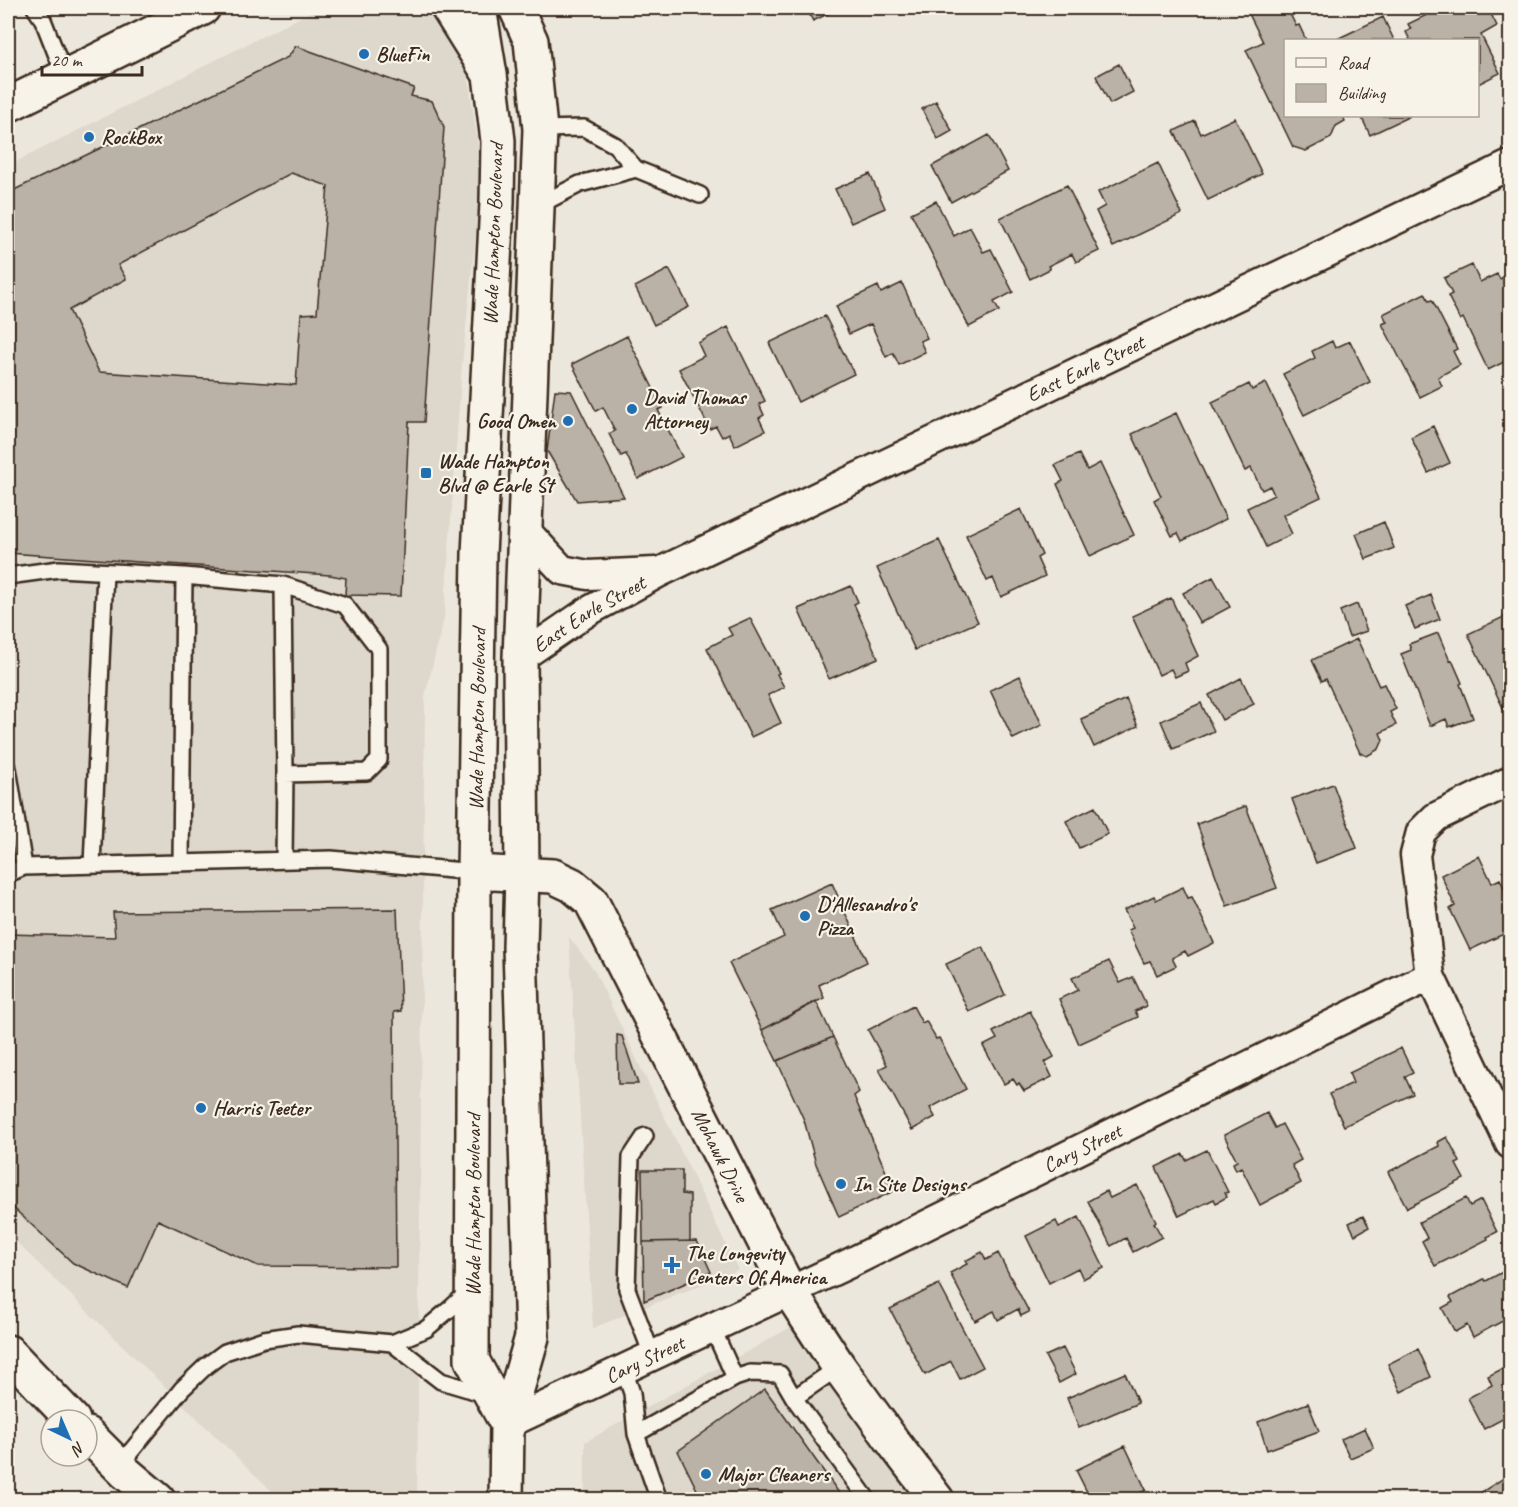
<svg xmlns="http://www.w3.org/2000/svg" width="1518" height="1507" font-family="Caveat,sans-serif">
<rect width="100%" height="100%" fill="#ece7dc"/>
<filter id="ink" filterUnits="userSpaceOnUse"><feTurbulence type="fractalNoise" baseFrequency=".0167" numOctaves="2"/><feDisplacementMap in="SourceGraphic" scale="12" xChannelSelector="R" yChannelSelector="G"/><feConvolveMatrix kernelMatrix="1 2 1 2 8 2 1 2 1" color-interpolation-filters="sRGB"/></filter>
<g filter="url(#ink)">
<path fill="#ddd7cc" d="M318,8H419L438,15L467,67L482,175L462,364L444,619L425,696L417,1499H280L8,1234V166Z
M569,937L594,970L738,1270L593,1328Z
M791,1327L918,1499H585V1442Z"/>
<path fill="#bab2a7" stroke="#3b2a1e" stroke-width="1.5" fill-rule="evenodd" d="M806,8H840L813,21Z
M1246,8H1287L1296,26L1299,25L1306,40H1286V116H1343L1345,121L1336,126L1331,138L1306,151L1293,147L1246,50L1263,42Z
M1441,8H1467L1468,9L1488,8L1497,26L1481,35L1500,73L1478,84V40H1410L1406,32L1411,29L1408,24Z
M1383,17L1394,40H1335Z
M296,46L414,88L411,96L432,101L444,127L424,422H409L401,596L345,595L346,578L330,575L8,553V193L288,57ZM291,173L328,186L317,313L301,314L296,385L99,372L69,310L126,279L118,265Z
M1119,64L1133,92L1110,104L1096,76Z
M936,101L952,131L938,139L922,109Z
M1361,116H1410L1370,135Z
M1235,118L1262,174L1208,200L1174,131L1195,121L1201,134Z
M989,135L1008,171L951,202L932,166Z
M1158,163L1182,214L1113,247L1096,211L1105,206L1098,192Z
M870,174L885,208L851,223L835,189Z
M1067,185L1099,251L1076,262L1072,254L1048,266L1050,269L1030,279L1000,218Z
M936,201L954,236L970,227L983,252L991,249L1013,292L994,302L999,311L969,327L911,213Z
M1472,265L1480,282L1497,274L1500,279L1510,274V359L1488,370L1463,318L1460,320L1448,296L1452,294L1444,278Z
M669,269L689,307L654,325L635,287Z
M902,283L927,338L920,341L925,352L899,365L893,353L886,357L871,324L849,334L836,306L878,286L881,293Z
M1425,293L1429,301L1432,300L1457,349L1453,351L1460,365L1438,377L1442,386L1420,397L1382,324L1387,322L1383,314Z
M825,316L854,374L798,402L769,343Z
M728,327L765,401L759,404L764,415L759,418L765,431L735,446L729,433L722,437L716,426L710,429L679,369L704,356L698,343Z
M627,336L663,408L658,410L682,457L638,479L626,454L621,456L609,434L615,431L603,407L596,411L572,364Z
M1332,341L1335,348L1350,341L1370,382L1304,415L1283,374L1315,358L1312,351Z
M1266,383L1321,497L1283,515L1292,534L1266,547L1247,508L1274,495L1270,486L1262,490L1251,468L1245,471L1212,402L1249,384L1252,390Z
M555,390L571,391L624,497L577,501L547,451Z
M1176,413L1226,519L1182,541L1178,533L1172,536L1154,500L1161,496L1132,434Z
M1433,426L1450,463L1428,473L1411,437Z
M1079,454L1087,470L1100,463L1134,535L1090,556L1057,484L1063,481L1055,465Z
M1021,509L1042,555L1037,558L1045,576L1001,597L993,578L987,581L966,535Z
M1384,522L1394,548L1366,559L1356,534Z
M939,540L978,622L915,650L877,568Z
M1213,577L1230,607L1200,623L1183,593Z
M851,586L858,602L854,604L878,658L829,679L798,609Z
M1431,595L1440,619L1415,629L1405,606Z
M1171,598L1198,656L1185,663L1188,671L1175,677L1171,669L1159,675L1132,616Z
M1510,603V706L1504,710L1468,634L1508,615L1504,606Z
M1357,604L1367,631L1349,637L1340,611Z
M750,618L779,673L777,674L784,687L768,695L781,723L751,737L707,648L732,635L728,628Z
M1438,633L1450,661L1452,660L1462,683L1460,684L1473,718L1449,727L1446,719L1430,726L1401,654L1411,650L1409,644Z
M1357,639L1379,686L1384,684L1396,709L1390,712L1396,725L1380,733L1383,740L1379,749L1367,756L1360,753L1326,679L1322,681L1312,660Z
M1020,676L1042,725L1013,739L990,690Z
M1241,678L1254,704L1222,720L1209,695Z
M1126,699L1138,726L1094,747L1081,719Z
M1201,703L1214,731L1173,749L1161,721Z
M1333,784L1357,848L1316,863L1292,799Z
M1246,806L1277,888L1227,906L1197,824Z
M1095,807L1108,834L1079,848L1066,821Z
M1479,856L1492,883L1500,879L1510,901V906L1504,909L1510,923V931L1470,950L1450,909L1455,906L1441,875Z
M832,883L867,962L819,985L824,998L762,1030L729,963L784,937L772,910Z
M1183,887L1188,898L1192,897L1214,943L1188,956L1185,951L1172,958L1176,966L1157,975L1150,961L1144,963L1128,930L1133,928L1124,910L1154,896L1156,900Z
M397,909L401,1011L394,1012L396,1267L258,1266L158,1220L128,1288L73,1263L8,1203V934L115,937L113,912Z
M983,947L1005,995L969,1012L946,964Z
M1109,961L1120,983L1133,977L1147,1006L1135,1011L1138,1017L1079,1044L1059,999L1078,990L1072,978Z
M816,1001L833,1037L777,1061L762,1030Z
M913,1006L922,1023L926,1021L936,1039L939,1038L966,1089L930,1108L935,1117L912,1130L879,1069L887,1065L868,1030Z
M1030,1011L1054,1057L1045,1062L1052,1077L1024,1091L1019,1083L1017,1085L1013,1079L1004,1084L983,1046L997,1039L993,1032Z
M617,1035L622,1036L638,1084H618Z
M833,1037L859,1092L854,1096L894,1191L839,1217L816,1164L804,1120L777,1061Z
M1401,1048L1413,1073L1405,1077L1413,1094L1344,1126L1329,1094L1353,1083L1349,1073Z
M1267,1113L1275,1128L1282,1124L1301,1160L1292,1165L1301,1183L1260,1205L1241,1167L1236,1170L1233,1163L1237,1161L1224,1135Z
M1447,1137L1460,1162L1456,1164L1464,1179L1407,1208L1388,1172L1439,1146L1438,1142Z
M1207,1150L1228,1192L1225,1193L1227,1197L1216,1203L1214,1199L1179,1216L1156,1167L1183,1154L1186,1160Z
M642,1170H682V1194L690,1195V1241L643,1242Z
M1137,1185L1156,1221L1154,1223L1162,1237L1133,1252L1126,1238L1111,1246L1088,1201L1106,1191L1110,1198Z
M1466,1198L1470,1206L1481,1200L1497,1232L1487,1237L1488,1239L1435,1266L1422,1241L1427,1238L1419,1222Z
M1363,1216L1369,1227L1355,1235L1349,1223Z
M1079,1217L1104,1268L1083,1279L1078,1268L1049,1283L1026,1236L1056,1221L1059,1227Z
M697,1241L711,1272L644,1301L643,1242Z
M982,1252L986,1260L998,1253L1029,1312L1021,1316L1018,1309L998,1320L994,1311L975,1321L950,1273L967,1264L965,1261Z
M1510,1268V1317L1473,1337L1467,1325L1455,1332L1442,1308L1453,1302L1450,1297L1484,1279L1486,1281Z
M939,1284L983,1367L960,1379L951,1361L925,1375L890,1309Z
M1063,1348L1076,1374L1059,1383L1045,1356Z
M1418,1349L1431,1377L1401,1392L1388,1364Z
M1510,1365V1422L1508,1416L1484,1429L1468,1398L1492,1385L1488,1376Z
M1125,1373L1138,1403L1079,1428L1067,1398Z
M765,1389L844,1500H702L678,1451Z
M1308,1403L1319,1431L1267,1450L1258,1422Z
M1365,1428L1374,1448L1350,1458L1341,1439Z
M1125,1446L1146,1490L1127,1500H1091L1076,1470Z
M1510,1474V1500H1469Z"/>
<g fill="none" stroke-linecap="round" stroke-linejoin="round">
<defs>
<path id="lane" d="M35,8L43,20L65,76
M540,129L584,128L615,145L636,169L700,195
M537,206L580,184L636,169
M8,576L59,569L184,576L283,585L345,605L379,649V760L367,772L285,774L284,860
M283,585L285,774
M8,768L24,867L331,859L474,872
M181,863L184,576
M92,865L105,572
M8,874L24,867
M645,1136L631,1157L627,1289L652,1355
M392,1343L441,1381L488,1395
M839,1367L794,1398L868,1500
M624,1370L632,1393L636,1434
M735,1378L750,1373L780,1374L794,1398
M119,1466L182,1389L206,1366L225,1352L264,1339L298,1334L392,1343L426,1329L451,1308L469,1291
M659,1500L636,1434L735,1378L712,1327"/>
<g id="street">
<path d="M525,530L562,570L588,575L655,572"/>
<path id="s1" d="M520,658L587,612L660,572L1510,165"/>
<path d="M1510,781L1436,817L1421,832L1415,855L1430,976L1510,1144"/>
<path id="s2" d="M507,1424L850,1263L1430,976"/>
</g>
<g id="secondary">
<path id="s3" d="M474,872L553,876L572,885L591,901L790,1292L839,1367L896,1446L937,1500"/>
</g>
<path id="primary" d="M479,8L490,75L498,141L497,203L479,554L474,872L472,1360L507,1424
M8,1352L73,1420
M87,1434L126,1473L158,1500
M506,1500L507,1424L532,1337L520,947L522,874L520,658L540,129L531,41L516,8"/>
<path id="highway" d="M448,8L490,75
M8,105L203,8"/>
</defs>
<use href="#lane" stroke="#3b2a1e" stroke-width="20"/>
<use href="#street" stroke="#3b2a1e" stroke-width="33"/>
<use href="#secondary" stroke="#3b2a1e" stroke-width="38"/>
<use href="#primary" stroke="#3b2a1e" stroke-width="38"/>
<use href="#highway" stroke="#3b2a1e" stroke-width="38"/>
<use href="#lane" stroke="#f7f3e8" stroke-width="15"/>
<use href="#street" stroke="#f7f3e8" stroke-width="28"/>
<use href="#secondary" stroke="#f7f3e8" stroke-width="33"/>
<use href="#primary" stroke="#f7f3e8" stroke-width="33"/>
<use href="#highway" stroke="#f7f3e8" stroke-width="33"/>
</g>
</g>
<g fill="#1f6fb2" stroke="#f7f3e8" stroke-width="2">
<circle cx="364" cy="54" r="6"/>
<circle cx="89" cy="137" r="6"/>
<circle cx="632" cy="409" r="6"/>
<circle cx="568" cy="421" r="6"/>
<rect x="420" y="467" width="12" height="12" rx="3"/>
<circle cx="805" cy="916" r="6"/>
<circle cx="201" cy="1108" r="6"/>
<circle cx="841" cy="1184" r="6"/>
<path d="M669 1256h6v6h6v6h-6v6h-6v-6h-6v-6h6z"/>
<circle cx="706" cy="1474" r="6"/>
</g>
<g text-anchor="middle" dominant-baseline="central" stroke-width="4.5" stroke-linejoin="round" paint-order="stroke">
<g font-size="21" font-weight="bold" fill="#3b2a1e" stroke="#f7f3e8" text-anchor="start">
<text x="376" y="54">BlueFin</text>
<text x="101" y="137">RockBox</text>
<text x="644" y="397">David Thomas<tspan x="644" dy="24">Attorney</tspan></text>
<text x="556" y="421" text-anchor="end">Good Omen</text>
<text x="438" y="461">Wade Hampton<tspan x="438" dy="24">Blvd @ Earle St</tspan></text>
<text x="817" y="904">D'Allesandro's<tspan x="817" dy="24">Pizza</tspan></text>
<text x="213" y="1108">Harris Teeter</text>
<text x="853" y="1184">In Site Designs</text>
<text x="686" y="1253">The Longevity<tspan x="686" dy="24">Centers Of America</tspan></text>
<text x="718" y="1474">Major Cleaners</text>
</g>
<g font-size="21" fill="#3b2a1e" stroke="#f7f3e8">
<text transform="translate(493 234) rotate(-88)">Wade Hampton Boulevard</text>
<text stroke="none"><textPath href="#s1" startOffset="636">East Earle Street</textPath></text>
<text stroke="none"><textPath href="#s1" startOffset="82">East Earle Street</textPath></text>
<text transform="translate(477 719) rotate(-89)">Wade Hampton Boulevard</text>
<text stroke="none"><textPath href="#s2" startOffset="638">Cary Street</textPath></text>
<text stroke="none"><textPath href="#s3" startOffset="410">Mohawk Drive</textPath></text>
<text transform="translate(473 1205) rotate(-90)">Wade Hampton Boulevard</text>
<text stroke="none"><textPath href="#s2" startOffset="152">Cary Street</textPath></text>
</g>
</g>
<rect width="1518" height="1507" fill="none" stroke="#f7f3e8" stroke-width="30"/>
<rect x="15" y="15" width="1488" height="1477" fill="none" stroke="#3b2a1e" stroke-width="2" filter="url(#ink)"/>
<rect x="1284" y="39" width="195" height="78" fill="#f7f3e8" stroke="#aca397" stroke-width="1.5"/>
<rect x="1296" y="58" width="30" height="9" fill="#f7f3e8" stroke="#aca397" stroke-width="1.5"/>
<text x="1338" y="69" font-size="18" fill="#3b2a1e">Road</text>
<rect x="1296" y="84" width="30" height="18" fill="#bab2a7" stroke="#aca397" stroke-width="1.5"/>
<text x="1338" y="99" font-size="18" fill="#3b2a1e">Building</text>
<g transform="translate(69 1438) rotate(136)"><circle r="28" fill="#f7f3e8" stroke="#aca397" stroke-width="1.5"/>
<path d="M0-4.5L10 22L0 15L-10 22Z" fill="#1f6fb2"/>
<text y="-9" font-size="16" font-weight="bold" text-anchor="middle" fill="#3b2a1e">N</text>
</g>
<path d="M42 66v9h100v-9" fill="none" stroke="#3b2a1e" stroke-width="3"/>
<text x="51" y="66" font-size="18" fill="#3b2a1e" stroke="#f7f3e8" stroke-width="4.5" paint-order="stroke">20 m</text>
</svg>
